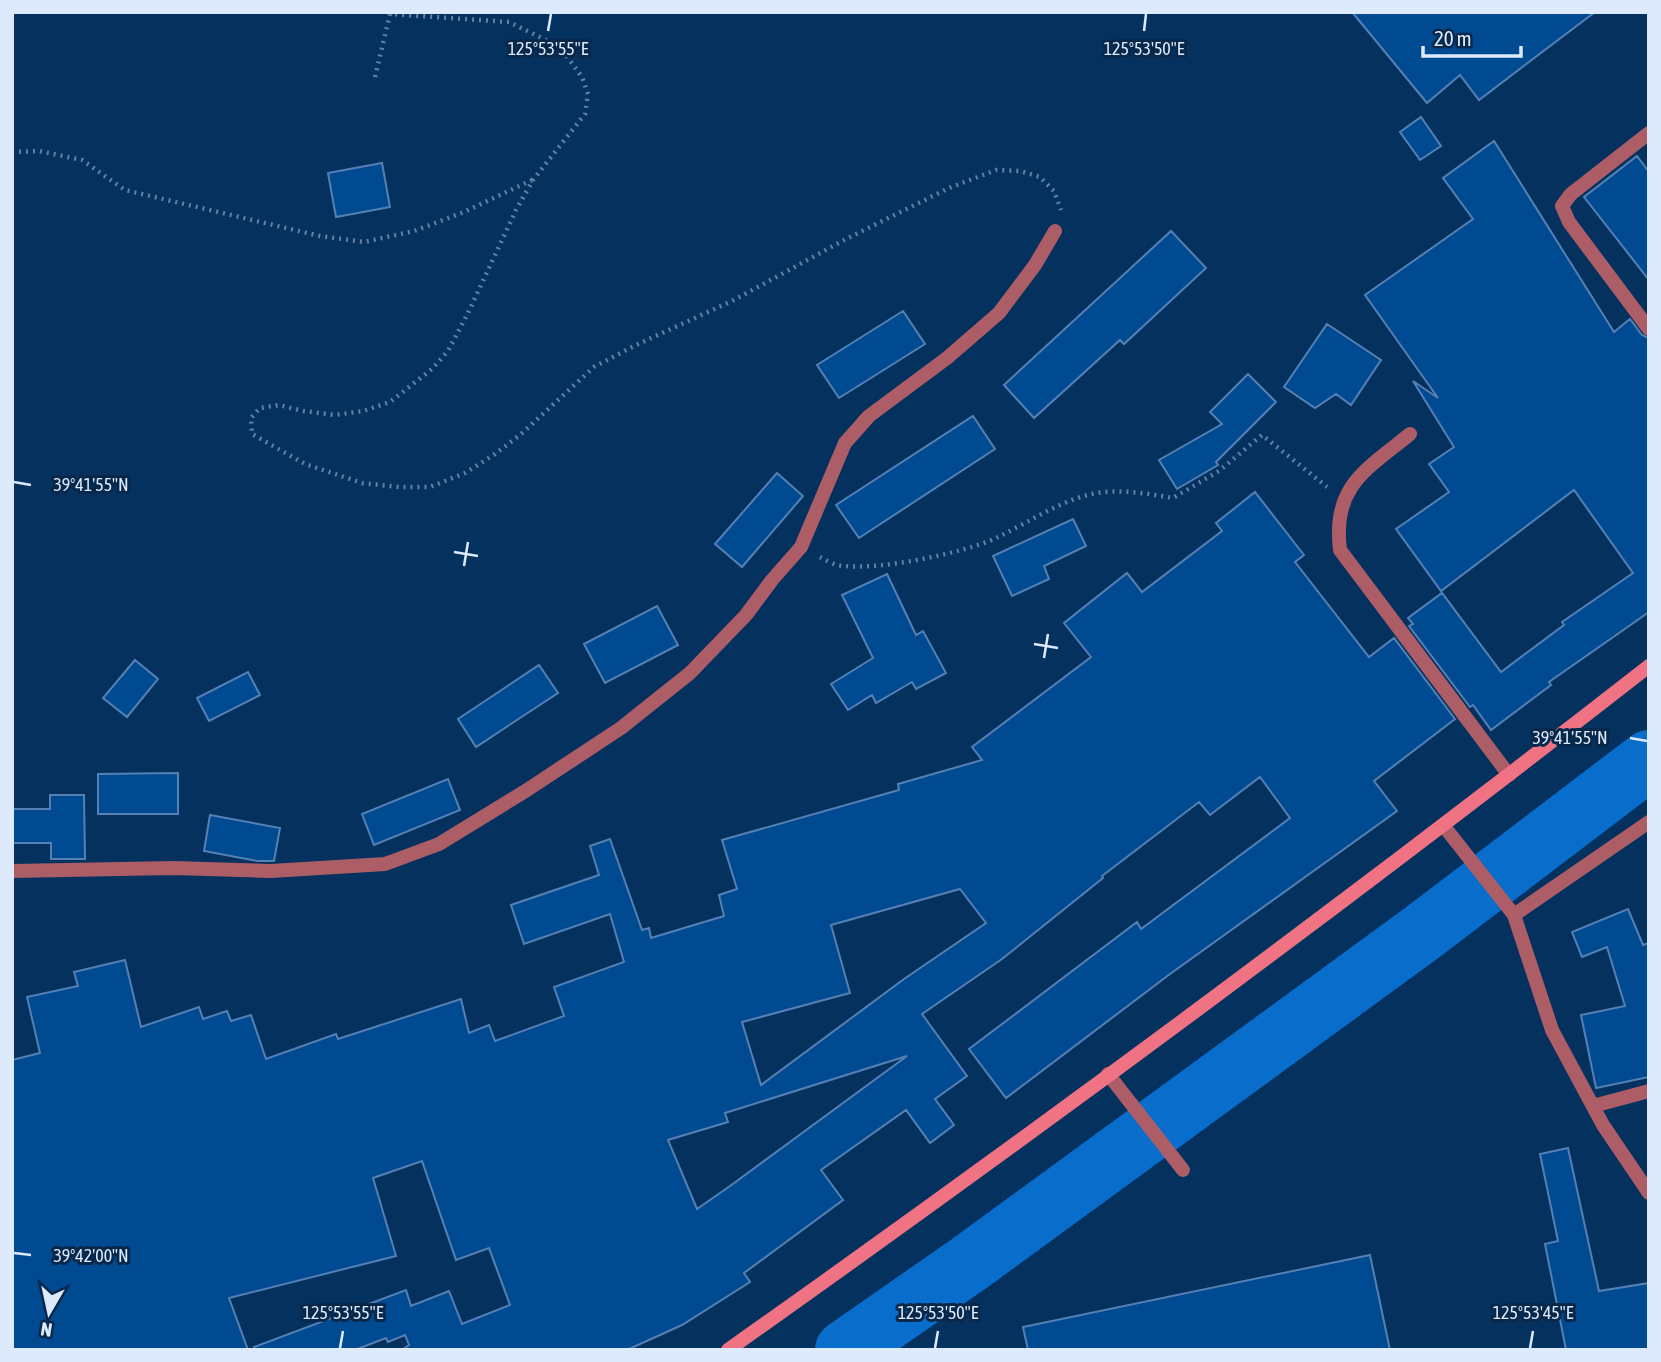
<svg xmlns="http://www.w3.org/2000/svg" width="1661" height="1362" font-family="'Asap Condensed',sans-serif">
<rect width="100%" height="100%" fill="#05315f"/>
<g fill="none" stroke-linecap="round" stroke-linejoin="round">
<path stroke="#096dcc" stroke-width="60" d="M845,1350L970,1263L1423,932L1649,760"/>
</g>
<path fill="#004a91" stroke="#5580b4" stroke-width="2" fill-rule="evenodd" d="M1352,12H1595L1479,100L1460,75L1427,103Z
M1421,117L1441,146L1420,160L1400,132Z
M1494,141L1614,332L1630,319L1642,335L1649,338V612L1549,682L1551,685L1491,730L1473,705L1470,707L1409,626L1413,624L1408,618L1442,593L1501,672L1564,625L1562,622L1633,573L1574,490L1441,591L1396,529L1449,492L1429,464L1454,447L1413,381L1438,398L1365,295L1473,219L1443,178Z
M1637,156L1649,172V280L1584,197Z
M382,163L390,207L336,217L328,173Z
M1171,231L1206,268L1124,344L1120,340L1034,418L1004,385Z
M903,311L925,344L839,398L817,365Z
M1327,324L1381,360L1351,405L1336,394L1315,408L1284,387Z
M1248,374L1276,402L1216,462L1218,465L1177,489L1159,460L1222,424L1210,412Z
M973,416L995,449L859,538L836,505Z
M777,473L803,496L742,567L715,544Z
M1255,492L1304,555L1295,562L1369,657L1394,638L1455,719L1374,781L1397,811L1170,974L1006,1098L969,1049L1137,922L1141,929L1290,818L1260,777L1210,815L1199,802L1102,876L1103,878L1002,959L922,1014L967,1076L935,1099L954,1125L930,1143L906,1110L821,1170L843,1200L744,1273L750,1282L682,1325L627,1350H402L409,1345L405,1335L388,1342L386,1338L355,1350H255L254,1347L406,1290L411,1306L449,1291L462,1324L510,1305L489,1248L456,1260L422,1161L373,1178L396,1256L229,1298L248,1350H12V1060L40,1053L27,997L78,986L74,972L125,960L141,1027L199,1007L203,1019L227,1011L231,1021L251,1015L266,1059L336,1034L338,1039L461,999L469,1033L489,1025L495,1041L564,1016L554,987L624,962L610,914L524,944L511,905L599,875L590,846L610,839L642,930L649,928L651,938L724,916L719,895L737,889L722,840L899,790L898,784L982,760L972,747L1091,657L1064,623L1127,573L1142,592L1222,531L1216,523ZM960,889L986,923L904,979L761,1085L742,1022L850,993L831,925ZM907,1056L730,1186L697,1209L668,1140L728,1122L725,1113Z
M1073,519L1086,546L1044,566L1049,579L1012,596L993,556Z
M887,574L916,635L923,631L946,673L916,689L912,682L876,703L872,695L848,710L831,684L873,658L842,595Z
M657,606L678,645L605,683L584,644Z
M135,660L158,679L127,717L103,698Z
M539,665L558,693L476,747L458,719Z
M248,672L260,695L209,721L197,698Z
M178,773V814H98V774Z
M448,779L460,810L374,845L362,814Z
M50,795H84L85,859H51V843H12V809H50Z
M210,815L280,828L274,861H257L204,851Z
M1628,909L1643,945L1649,943V1077L1596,1088L1581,1015L1625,1006L1607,947L1582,957L1572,932Z
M1568,1148L1599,1291L1649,1283V1350H1566L1545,1244L1558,1241L1540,1154Z
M1370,1255L1390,1350H1028L1023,1327Z"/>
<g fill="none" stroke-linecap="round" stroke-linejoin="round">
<path stroke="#6281a3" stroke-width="4.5" stroke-dasharray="2 5" stroke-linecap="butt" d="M375,77L390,14L509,22L560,47L582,77L588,94L585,114L533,180L516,210L468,313L448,351L432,369L390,402L363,411L335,415L303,411L279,405L260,408L251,418L252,434L305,464L362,483L399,487H430L465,473L495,454L520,435L594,367L634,346L734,300L846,239L949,188L996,170L1020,171L1040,177L1054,191L1061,210
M12,152L39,151L82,160L125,190L320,236L364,242L414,231L464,212L532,180
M820,557C827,561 836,566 845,566C880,570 964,553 996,538C1030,522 1066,496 1104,492C1127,490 1150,494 1173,498L1219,471L1262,435L1327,487"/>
<path stroke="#ac5d66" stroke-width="14" d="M1108,1074L1183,1170"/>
<path stroke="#ac5d66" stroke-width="14" d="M1649,133L1571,194L1562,206L1569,222L1649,329
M1410,434C1366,470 1332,486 1340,550L1509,775
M1443,825L1514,915L1552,1030L1603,1125L1649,1193
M12,871L174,868L271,871L385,864L439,844L527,790L621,728L690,673L746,615L772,580L801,547L845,443L869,416L947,358L999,313L1035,265L1055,231
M1514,915L1649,822
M1593,1106L1649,1091"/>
<path stroke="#f07383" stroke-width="14" d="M728,1350C1040,1129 1348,901 1649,666"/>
</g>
<path fill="none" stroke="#dceafc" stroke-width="2.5" d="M548,31L551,14M1144,31L1146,14M14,482L31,485M454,552L478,556M464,566L468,542M1034,644L1058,648M1044,658L1048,634M1630,738L1647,741M14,1253L31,1255M340,1348L343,1331M935,1348L938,1331M1530,1348L1533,1331"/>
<g font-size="18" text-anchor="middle" fill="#dceafc" stroke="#08284b" stroke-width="6" stroke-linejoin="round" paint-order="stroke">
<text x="548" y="55">125°53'55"E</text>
<text x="1144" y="55">125°53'50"E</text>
<text x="91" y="491">39°41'55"N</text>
<text x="1570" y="744">39°41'55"N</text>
<text x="91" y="1262">39°42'00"N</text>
<text x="343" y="1319">125°53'55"E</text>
<text x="938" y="1319">125°53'50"E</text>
<text x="1533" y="1319">125°53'45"E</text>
</g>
<rect width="1661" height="1362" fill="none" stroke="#dceafc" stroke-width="28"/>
<g transform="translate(49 1313) rotate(189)" stroke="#08284b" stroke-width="5" paint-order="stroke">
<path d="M0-5L12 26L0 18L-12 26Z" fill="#dceafc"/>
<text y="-10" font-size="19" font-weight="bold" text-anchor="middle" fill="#dceafc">N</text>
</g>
<path d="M1423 46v10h98v-10" fill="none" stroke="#dceafc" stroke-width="3.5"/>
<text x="1434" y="46" font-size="21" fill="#dceafc" stroke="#08284b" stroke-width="5" paint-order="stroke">20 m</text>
</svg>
